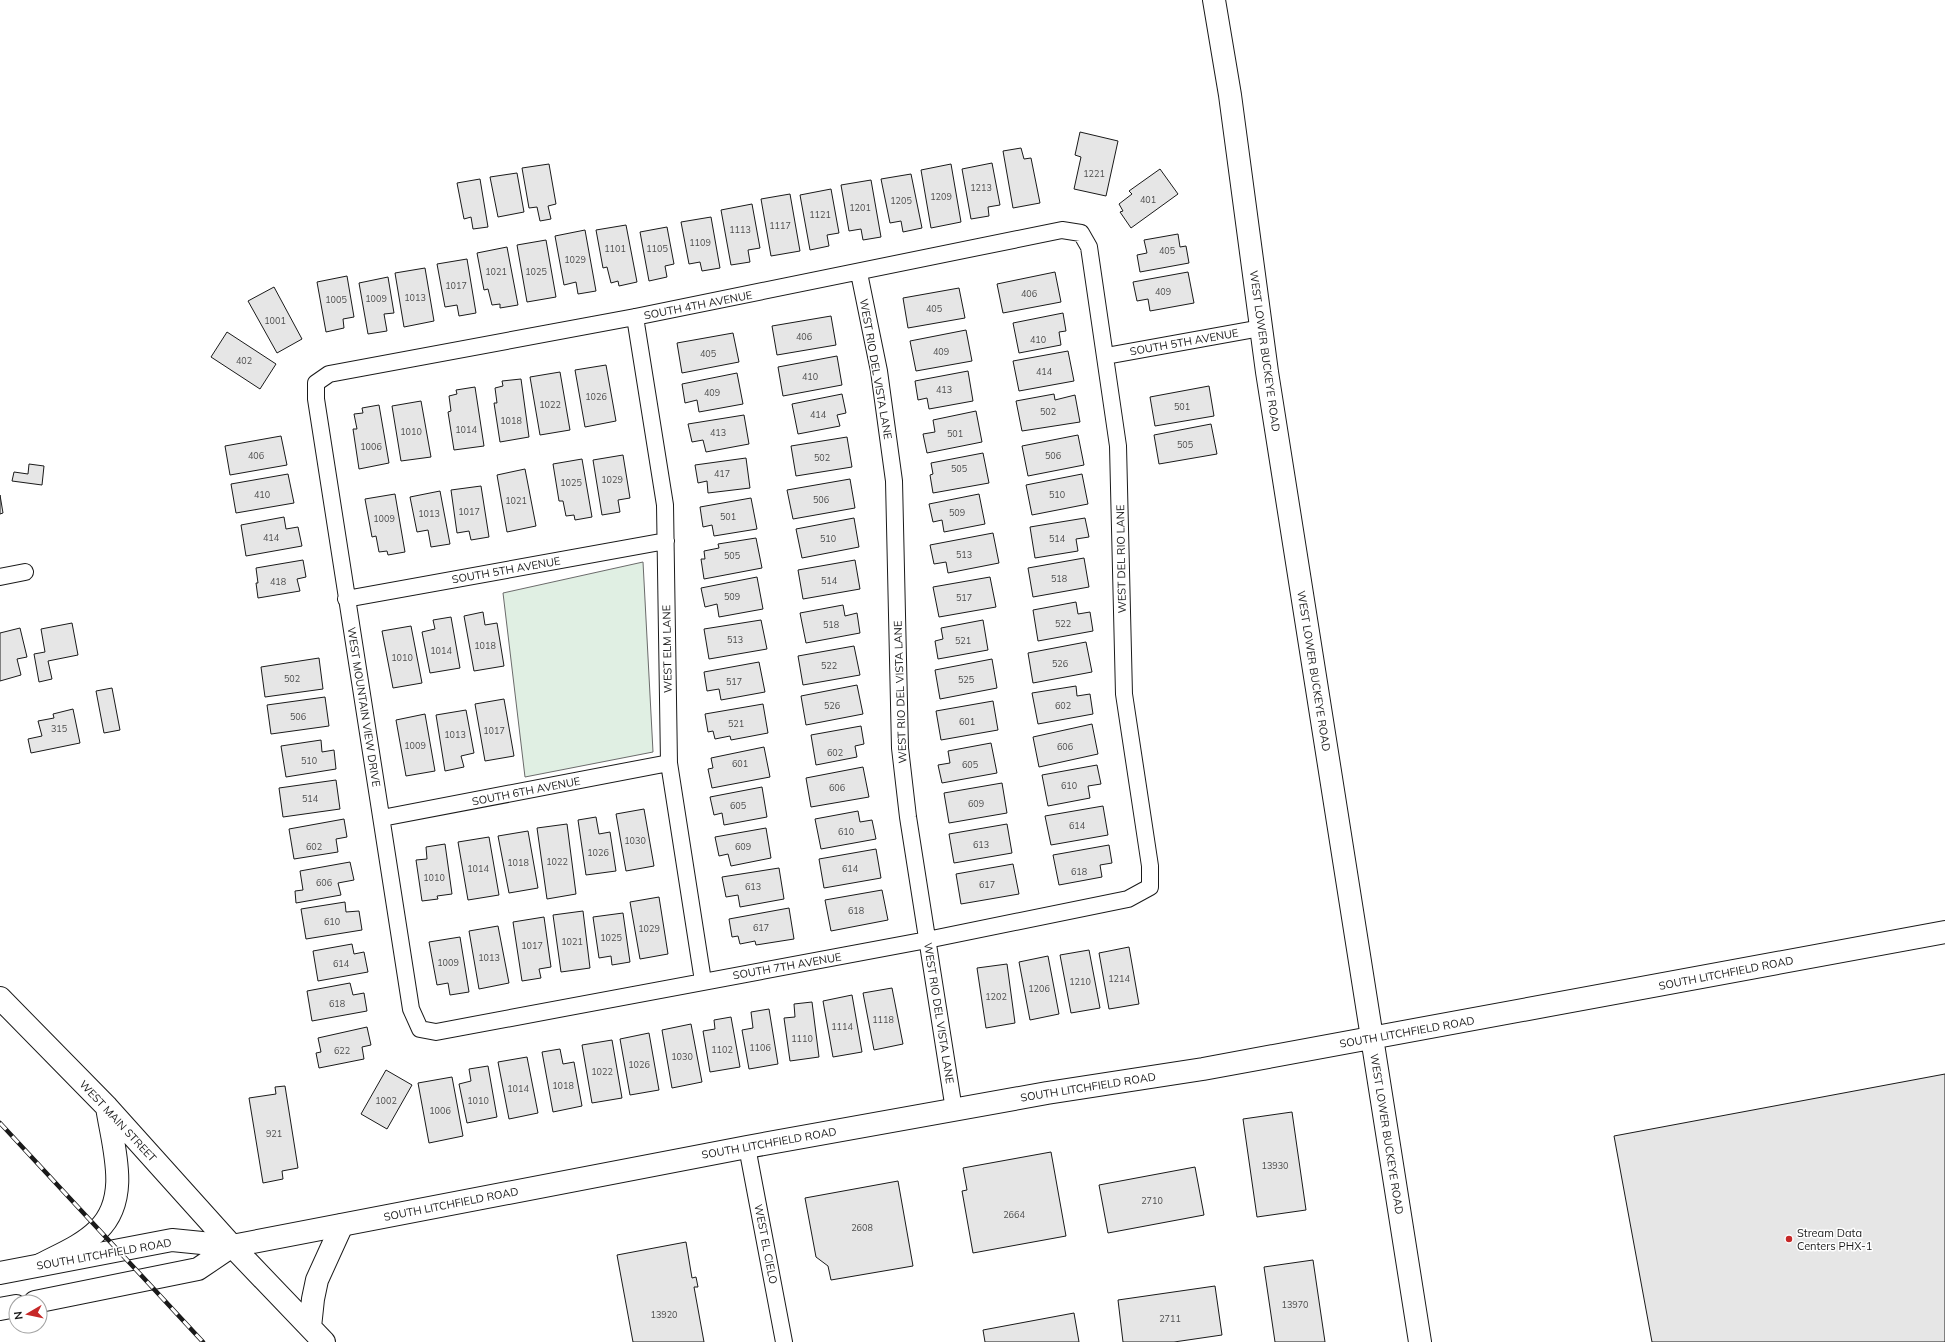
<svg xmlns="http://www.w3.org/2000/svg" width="1945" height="1342" font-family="Mulish,sans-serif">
<rect width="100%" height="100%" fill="#fff"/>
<path fill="#e0efe3" stroke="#6a6a6a" d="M643,562L653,752L525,777L503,593Z"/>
<path fill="#e6e6e6" stroke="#1a1a1a" d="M1080,132L1118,141L1106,196L1074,189L1081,157L1075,155Z
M1021,148L1024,159L1031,158L1040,203L1013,208L1003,151Z
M992,163L1000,205L988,207L989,216L971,219L962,169Z
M549,164L556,204L548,206L551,219L540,221L537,207L529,208L522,168Z
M951,164L961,222L931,228L921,170Z
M1160,169L1178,194L1131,228L1120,212L1123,211L1119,204L1132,194L1129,191Z
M517,173L524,212L498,217L490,177Z
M911,174L922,228L903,232L901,221L890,223L881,179Z
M480,179L488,227L473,229L471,217L464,219L457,183Z
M871,180L881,237L863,240L861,229L849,231L841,185Z
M831,189L839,233L827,235L829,246L810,250L800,195Z
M790,194L800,251L771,256L761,199Z
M752,204L760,248L748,250L750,262L731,265L721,210Z
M711,217L720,268L702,271L700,262L689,264L681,222Z
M626,225L637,282L619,286L618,281L611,283L607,267L603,268L596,230Z
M667,227L674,264L665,266L667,277L649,281L640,232Z
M585,230L596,291L578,294L576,282L564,285L555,236Z
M1178,234L1180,247L1186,246L1189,263L1140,272L1137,255L1147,253L1144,240Z
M546,240L556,297L527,302L517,245Z
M507,247L518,305L500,308V304L492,305L488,289L484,290L477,253Z
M467,259L476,313L459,316L457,305L445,307L437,264Z
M425,268L434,321L404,327L395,273Z
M1055,272L1061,302L1003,313L997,284Z
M1188,272L1194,303L1150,311L1148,299L1137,301L1133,282Z
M347,276L354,317L343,319L344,328L326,332L317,282Z
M388,277L394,313L384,314L387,331L368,334L359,283Z
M274,287L302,339L277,353L248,301Z
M959,288L965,318L908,328L903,298Z
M1063,313L1066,331L1059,332L1061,345L1019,353L1013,323Z
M831,316L836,345L777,355L772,326Z
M966,330L972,361L916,371L910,341Z
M227,332L276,364L260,389L211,357Z
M733,333L739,362L682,373L677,343Z
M1068,351L1074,381L1019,391L1013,361Z
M837,356L842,385L783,396L778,367Z
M606,365L616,421L585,427L575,370Z
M968,371L973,401L929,409L927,398L918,400L915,381Z
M560,372L570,430L540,435L530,377Z
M737,373L743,404L699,412L697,400L685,403L682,384Z
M521,379L529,437L500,442L494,403H497L495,388L503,386L502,381Z
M1209,386L1214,416L1155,426L1150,397Z
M475,387L484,446L454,450L448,412L451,411L449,396L457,394L456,390Z
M842,394L846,413L837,415L840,426L798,434L792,404Z
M1054,394L1055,400L1075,395L1080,422L1022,431L1016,401Z
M421,401L431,457L401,461L392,406Z
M379,405L389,463L359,469L353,429H357L354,414L363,413L362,408Z
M976,411L982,442L927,453L923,434L935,432L933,420Z
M744,415L749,444L706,452L703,440L692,442L688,424Z
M1211,424L1217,454L1159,464L1154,435Z
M1078,435L1084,465L1028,476L1022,446Z
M281,436L287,465L230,475L225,446Z
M847,437L852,467L796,476L791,446Z
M983,453L989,483L933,493L930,475L933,474L931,463Z
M623,455L630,498L618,500L620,512L602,515L593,460Z
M746,458L750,488L708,493L707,481L698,483L695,465Z
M582,459L592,517L575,520L574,515L566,516L563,501H559L553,464Z
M29,464L44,466L42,485L12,481L14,472L28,474Z
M525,469L536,526L507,532L497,475Z
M288,474L294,503L236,513L231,484Z
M1082,474L1088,504L1032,515L1026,485Z
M850,479L855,508L793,519L787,490Z
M481,486L489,537L471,540L469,531L457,533L451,490Z
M440,491L450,544L431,547L428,530L417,532L410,497Z
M395,494L405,552L388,555L387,551L379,552L376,536L372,537L365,499Z
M979,494L985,524L944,532L942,520L933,522L929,504Z
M0,495L3,513L0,514Z
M751,498L757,529L714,536L712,525L703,527L700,507Z
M284,517L286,529L298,527L302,546L246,556L241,525Z
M854,518L859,547L802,558L796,529Z
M1085,518L1089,537L1076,539L1078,551L1035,558L1030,527Z
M993,533L999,563L948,573L946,562L934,564L930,545Z
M756,538L762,568L704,579L701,559H705L704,551L719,548L718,544Z
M1084,558L1089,587L1033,597L1028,568Z
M303,560L306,577L297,579L300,591L258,598L256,583H258L256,568Z
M855,560L860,589L803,599L798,570Z
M757,577L763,609L719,617L717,604L705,607L701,588Z
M990,577L996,607L939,617L933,587Z
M1076,602L1078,614L1090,612L1093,631L1038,641L1033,610Z
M843,605L845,616L857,613L860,633L806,643L800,613Z
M483,612L485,625L497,623L504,666L474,671L464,616Z
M451,617L460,668L430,673L422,632L435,629L433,620Z
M761,620L767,649L709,659L704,629Z
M983,620L988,650L938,659L935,641L943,639L941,628Z
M72,623L78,655L48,661L52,679L39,682L34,654L45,652L41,629Z
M411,626L422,683L393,688L382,631Z
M20,628L27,657L17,659L21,675L0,681V633Z
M1086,642L1092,672L1033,683L1028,653Z
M854,646L860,675L803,685L798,656Z
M319,658L323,689L265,697L261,667Z
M992,659L997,688L940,699L935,670Z
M759,662L765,692L721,700L719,689L707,691L704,672Z
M857,685L863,714L806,725L801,696Z
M1076,686L1077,696L1090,694L1093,714L1038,724L1032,693Z
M112,688L120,730L104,733L96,691Z
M325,697L329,726L271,734L267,705Z
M504,699L514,756L485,761L475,704Z
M993,701L998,730L941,740L936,711Z
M763,704L768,733L731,740L730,736L715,739L713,731L708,732L705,714Z
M73,709L80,743L31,753L28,739L42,736L38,721L54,718L53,714Z
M466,710L474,753L461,756L464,767L445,771L436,715Z
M425,714L435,771L406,776L396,720Z
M1092,724L1098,754L1039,767L1033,737Z
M861,726L864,744L855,746L857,757L816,765L811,735Z
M321,740L322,752L334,750L336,769L286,777L281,746Z
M991,743L997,773L942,783L938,765L950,763L948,751Z
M764,747L770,777L712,788L708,769L713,768L711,758Z
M1097,765L1101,784L1088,786L1090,798L1048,806L1042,775Z
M863,767L869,797L811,807L806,778Z
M336,780L340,809L283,817L279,788Z
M1002,783L1007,813L949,823L944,793Z
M762,787L767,817L724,825L722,813L714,815L710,797Z
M1103,806L1108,835L1051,845L1045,816Z
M644,809L654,866L626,871L616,814Z
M858,811L860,822L872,820L876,839L821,849L815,819Z
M596,817L599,834L610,832L616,871L586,875L578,820Z
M344,819L347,837L336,839L338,852L294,859L289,829Z
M567,824L576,894L547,899L537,828Z
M1007,824L1012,853L954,863L949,834Z
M766,828L771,858L731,866L728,854L719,856L715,837Z
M528,831L538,888L509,893L498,836Z
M489,837L499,895L468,900L458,842Z
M445,844L452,894L437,896L438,899L422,901L416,860L427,859L426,847Z
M1109,845L1112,863L1100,865L1102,877L1059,885L1053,855Z
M876,849L881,878L824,888L819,859Z
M350,862L354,880L338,883L341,895L296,903L295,891L303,890L300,871Z
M1013,864L1019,894L961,904L956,874Z
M779,868L784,899L740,907L738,895L726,897L722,877Z
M882,890L888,920L831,931L825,900Z
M659,897L668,954L640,959L630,902Z
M345,902L346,912L359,911L362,930L306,939L301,909Z
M789,908L794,939L756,945L755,941L740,944L738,936L732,937L729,919Z
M583,911L590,968L561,972L553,915Z
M623,913L630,962L612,965L611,956L599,958L593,917Z
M544,917L551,967L539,969L541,978L522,981L513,922Z
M498,926L509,983L479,989L469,931Z
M460,937L469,992L450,995L448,983L437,985L429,942Z
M352,944L354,954L364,952L368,972L318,981L313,951Z
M1129,947L1139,1004L1109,1009L1099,953Z
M1089,950L1100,1008L1071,1013L1060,955Z
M1048,956L1059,1014L1030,1020L1019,962Z
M1007,964L1015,1023L986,1028L977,968Z
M350,983L353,995L364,993L367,1011L312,1021L307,991Z
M892,988L903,1044L874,1050L863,993Z
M852,995L862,1052L833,1057L823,1001Z
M812,1002L819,1057L790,1061L784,1018L795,1017L794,1004Z
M769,1009L778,1064L749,1069L742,1030L753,1028L751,1012Z
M731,1017L740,1067L710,1072L703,1031L715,1029L714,1020Z
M691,1024L702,1082L672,1088L662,1030Z
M367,1027L371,1045L362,1047L364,1059L319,1068L316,1053L321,1052L318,1038Z
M649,1033L659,1090L630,1095L620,1039Z
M612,1040L622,1098L592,1103L582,1045Z
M560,1049L563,1064L574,1062L582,1106L553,1112L542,1052Z
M527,1057L538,1113L509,1119L498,1062Z
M488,1066L497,1117L467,1123L459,1084L471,1081L469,1069Z
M386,1070L412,1085L387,1129L361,1114Z
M1945,1074V1342H1652L1614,1136Z
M452,1077L463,1136L429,1143L418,1083Z
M285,1086L298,1168L282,1171L283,1179L263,1183L249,1098L276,1094L275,1087Z
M1292,1112L1306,1210L1257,1217L1243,1119Z
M1051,1152L1066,1236L973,1253L962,1191L967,1190L963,1168Z
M1195,1167L1204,1215L1108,1233L1099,1185Z
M898,1181L913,1266L831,1280L828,1266L816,1257L805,1198Z
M686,1242L692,1278L696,1277L698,1287H694L704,1342H633L617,1255Z
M1313,1260L1325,1342H1275L1264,1267Z
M1215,1286L1222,1335L1174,1342H1123L1118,1300Z
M1074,1313L1079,1342H985L983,1330Z"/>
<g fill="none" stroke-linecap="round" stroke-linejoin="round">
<defs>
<path id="minor" d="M1062,230L1081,233L1089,247L1118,446L1124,694L1150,866V887L1128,899L927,940L436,1032L420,1029L411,1009L316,399V383L329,374L635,317Z
M859,273L879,371L894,481L900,748L908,817L954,1110
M635,317L665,505L669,763L703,981
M1106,356L1261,328
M0,577L25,572
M346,599L666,541
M382,818L669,763
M747,1147L784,1342"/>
<path id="secondary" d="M1214,0L1230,95L1267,372L1420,1342
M0,1273L172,1240L232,1246L747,1147L1047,1093L1203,1069L1945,932
M35,1302L198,1269L232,1246
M0,1309L16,1306"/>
<path id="primary" d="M0,998L107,1107L232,1246L324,1342
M40,1265C59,1255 82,1246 98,1230C131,1198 113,1147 107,1107
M310,1327L313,1299L317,1280L342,1225"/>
</defs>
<use href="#minor" stroke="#1a1a1a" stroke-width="18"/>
<use href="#secondary" stroke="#1a1a1a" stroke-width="24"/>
<use href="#primary" stroke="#1a1a1a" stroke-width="24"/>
<use href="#minor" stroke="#fff" stroke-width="16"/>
<use href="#secondary" stroke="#fff" stroke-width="22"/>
<use href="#primary" stroke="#fff" stroke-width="22"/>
<defs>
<path id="rail" d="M0,1123L203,1342"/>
</defs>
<use href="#rail" stroke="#1a1a1a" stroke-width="4.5"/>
<use href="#rail" stroke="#fff" stroke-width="3" stroke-dasharray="9" stroke-linecap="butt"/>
</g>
<circle fill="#c62828" stroke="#fff" stroke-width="1.5" cx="1789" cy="1239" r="4"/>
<g text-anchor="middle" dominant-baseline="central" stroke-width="3" stroke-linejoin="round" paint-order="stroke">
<g font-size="9" fill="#4d4d4d">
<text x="1094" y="173">1221</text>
<text x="981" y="187">1213</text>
<text x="941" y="196">1209</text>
<text x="1148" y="199">401</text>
<text x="901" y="200">1205</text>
<text x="860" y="207">1201</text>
<text x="820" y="214">1121</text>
<text x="780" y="225">1117</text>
<text x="740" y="229">1113</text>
<text x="700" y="242">1109</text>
<text x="615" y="248">1101</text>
<text x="657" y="248">1105</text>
<text x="1167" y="250">405</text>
<text x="575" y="259">1029</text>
<text x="496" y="271">1021</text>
<text x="536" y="271">1025</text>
<text x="456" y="285">1017</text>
<text x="1163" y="291">409</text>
<text x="1029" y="293">406</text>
<text x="415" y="297">1013</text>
<text x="376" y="298">1009</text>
<text x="336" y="299">1005</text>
<text x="934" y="308">405</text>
<text x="275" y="320">1001</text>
<text x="804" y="336">406</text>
<text x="1038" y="339">410</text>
<text x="941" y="351">409</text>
<text x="708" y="353">405</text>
<text x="244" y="360">402</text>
<text x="1044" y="371">414</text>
<text x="810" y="376">410</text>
<text x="944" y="389">413</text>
<text x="712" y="392">409</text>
<text x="596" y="396">1026</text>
<text x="550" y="404">1022</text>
<text x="1182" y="406">501</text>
<text x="1048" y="411">502</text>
<text x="818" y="414">414</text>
<text x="511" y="420">1018</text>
<text x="466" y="429">1014</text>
<text x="411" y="431">1010</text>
<text x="718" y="432">413</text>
<text x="955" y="433">501</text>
<text x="1185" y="444">505</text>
<text x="371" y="446">1006</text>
<text x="256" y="455">406</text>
<text x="1053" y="455">506</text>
<text x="822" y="457">502</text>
<text x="959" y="468">505</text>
<text x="722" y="473">417</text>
<text x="612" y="479">1029</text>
<text x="571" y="482">1025</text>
<text x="262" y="494">410</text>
<text x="1057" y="494">510</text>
<text x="821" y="499">506</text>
<text x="516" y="500">1021</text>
<text x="469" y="511">1017</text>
<text x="957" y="512">509</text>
<text x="429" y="513">1013</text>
<text x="728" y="516">501</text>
<text x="384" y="518">1009</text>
<text x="271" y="537">414</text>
<text x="828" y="538">510</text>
<text x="1057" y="538">514</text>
<text x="964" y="554">513</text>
<text x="732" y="555">505</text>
<text x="1059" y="578">518</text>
<text x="829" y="580">514</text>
<text x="278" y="581">418</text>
<text x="732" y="596">509</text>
<text x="964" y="597">517</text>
<text x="1063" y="623">522</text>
<text x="831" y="624">518</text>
<text x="735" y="639">513</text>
<text x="963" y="640">521</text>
<text x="485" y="645">1018</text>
<text x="441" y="650">1014</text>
<text x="402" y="657">1010</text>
<text x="1060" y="663">526</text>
<text x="829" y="665">522</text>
<text x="292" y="678">502</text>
<text x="966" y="679">525</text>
<text x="734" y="681">517</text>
<text x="832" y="705">526</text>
<text x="1063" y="705">602</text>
<text x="298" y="716">506</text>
<text x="967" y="721">601</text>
<text x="736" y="723">521</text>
<text x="59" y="728">315</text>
<text x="494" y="730">1017</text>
<text x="455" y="734">1013</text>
<text x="415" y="745">1009</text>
<text x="1065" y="746">606</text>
<text x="835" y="752">602</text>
<text x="309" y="760">510</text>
<text x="740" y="763">601</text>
<text x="970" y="764">605</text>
<text x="1069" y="785">610</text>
<text x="837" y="787">606</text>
<text x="310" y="798">514</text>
<text x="976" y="803">609</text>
<text x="738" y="805">605</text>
<text x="1077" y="825">614</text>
<text x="846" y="831">610</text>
<text x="635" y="840">1030</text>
<text x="981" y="844">613</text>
<text x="314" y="846">602</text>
<text x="743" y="846">609</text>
<text x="598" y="852">1026</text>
<text x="557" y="861">1022</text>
<text x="518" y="862">1018</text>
<text x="478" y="868">1014</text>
<text x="850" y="868">614</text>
<text x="1079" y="871">618</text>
<text x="434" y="877">1010</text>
<text x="324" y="882">606</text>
<text x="987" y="884">617</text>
<text x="753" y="886">613</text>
<text x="856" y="910">618</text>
<text x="332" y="921">610</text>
<text x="761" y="927">617</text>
<text x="649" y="928">1029</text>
<text x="611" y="937">1025</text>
<text x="572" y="941">1021</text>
<text x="532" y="945">1017</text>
<text x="489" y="957">1013</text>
<text x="448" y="962">1009</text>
<text x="341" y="963">614</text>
<text x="1119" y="978">1214</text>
<text x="1080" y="981">1210</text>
<text x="1039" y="988">1206</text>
<text x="996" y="996">1202</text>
<text x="337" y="1003">618</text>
<text x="883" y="1019">1118</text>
<text x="842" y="1026">1114</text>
<text x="802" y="1038">1110</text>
<text x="760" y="1047">1106</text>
<text x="722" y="1049">1102</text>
<text x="342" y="1050">622</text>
<text x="682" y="1056">1030</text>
<text x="639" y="1064">1026</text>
<text x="602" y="1071">1022</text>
<text x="563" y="1085">1018</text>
<text x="518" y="1088">1014</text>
<text x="386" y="1100">1002</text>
<text x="478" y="1100">1010</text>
<text x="440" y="1110">1006</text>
<text x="274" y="1133">921</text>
<text x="1275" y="1165">13930</text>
<text x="1152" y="1200">2710</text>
<text x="1014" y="1214">2664</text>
<text x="862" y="1227">2608</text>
<text x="1295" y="1304">13970</text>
<text x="664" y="1314">13920</text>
<text x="1170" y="1318">2711</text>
</g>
<g font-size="11" fill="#1a1a1a" stroke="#fff">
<text transform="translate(698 305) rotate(-11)">SOUTH 4TH AVENUE</text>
<text transform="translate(1184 342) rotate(-10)">SOUTH 5TH AVENUE</text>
<text transform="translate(1265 351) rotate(82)">WEST LOWER BUCKEYE ROAD</text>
<text transform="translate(876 369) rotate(80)">WEST RIO DEL VISTA LANE</text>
<text transform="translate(1121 559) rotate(-91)">WEST DEL RIO LANE</text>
<text transform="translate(506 570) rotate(-10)">SOUTH 5TH AVENUE</text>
<text transform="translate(667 649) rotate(-91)">WEST ELM LANE</text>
<text transform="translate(1314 671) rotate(81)">WEST LOWER BUCKEYE ROAD</text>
<text transform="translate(900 692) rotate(-92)">WEST RIO DEL VISTA LANE</text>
<text transform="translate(364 707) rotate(81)">WEST MOUNTAIN VIEW DRIVE</text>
<text transform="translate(526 791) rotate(-11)">SOUTH 6TH AVENUE</text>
<text transform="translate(787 966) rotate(-10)">SOUTH 7TH AVENUE</text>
<text transform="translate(1726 973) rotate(-11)">SOUTH LITCHFIELD ROAD</text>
<text transform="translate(939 1013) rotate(81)">WEST RIO DEL VISTA LANE</text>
<text transform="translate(1407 1032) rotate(-10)">SOUTH LITCHFIELD ROAD</text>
<text transform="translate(1088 1087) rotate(-9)">SOUTH LITCHFIELD ROAD</text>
<text transform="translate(118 1121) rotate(47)">WEST MAIN STREET</text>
<text transform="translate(1387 1134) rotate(81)">WEST LOWER BUCKEYE ROAD</text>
<text transform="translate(769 1143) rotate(-10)">SOUTH LITCHFIELD ROAD</text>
<text transform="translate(451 1204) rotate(-11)">SOUTH LITCHFIELD ROAD</text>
<text transform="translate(766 1244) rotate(79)">WEST EL CIELO</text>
<text transform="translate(104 1254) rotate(-10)">SOUTH LITCHFIELD ROAD</text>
</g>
<g font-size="11" fill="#1a1a1a" stroke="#fff" text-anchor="start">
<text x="1797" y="1233">Stream Data<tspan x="1797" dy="13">Centers PHX-1</tspan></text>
</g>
</g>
<g transform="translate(28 1314) rotate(261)"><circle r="19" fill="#ffffff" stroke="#a3a3a3"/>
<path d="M0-3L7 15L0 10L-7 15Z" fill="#c62828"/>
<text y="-6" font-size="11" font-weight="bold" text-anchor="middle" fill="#1a1a1a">N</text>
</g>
</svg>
